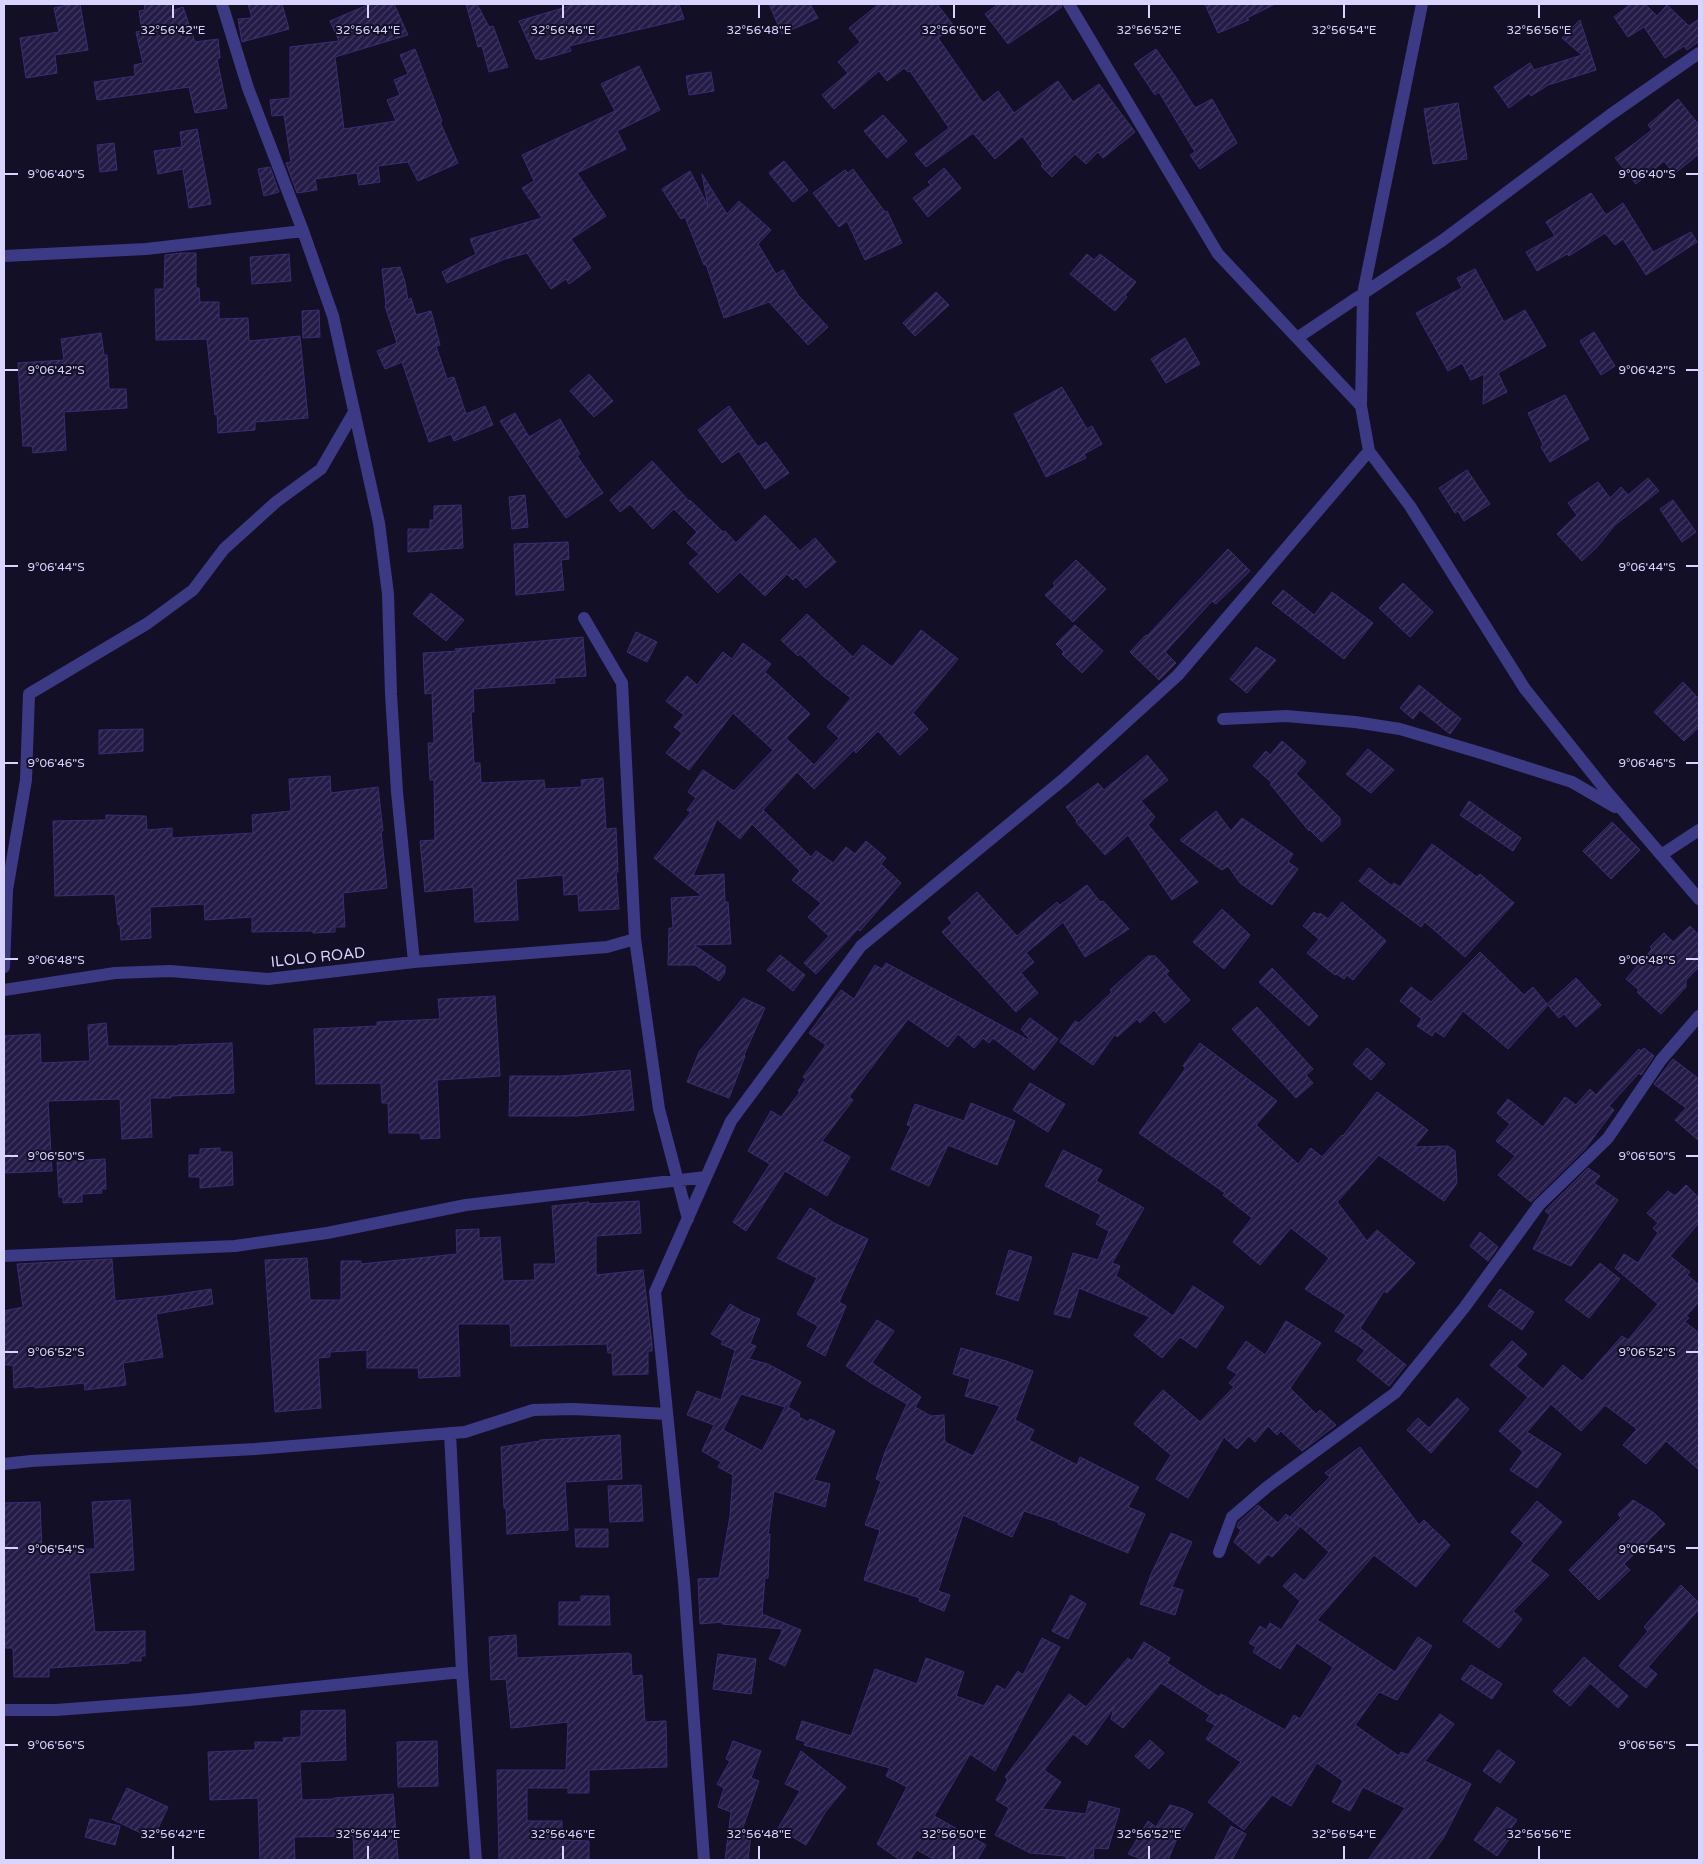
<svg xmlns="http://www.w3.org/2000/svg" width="1703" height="1864" font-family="'Varela Round',sans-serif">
<defs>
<pattern id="building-hatch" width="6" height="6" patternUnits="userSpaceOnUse" patternTransform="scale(1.25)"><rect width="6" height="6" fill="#241b47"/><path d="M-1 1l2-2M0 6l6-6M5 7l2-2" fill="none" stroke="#433b63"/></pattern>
</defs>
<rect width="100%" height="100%" fill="#130f26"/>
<path fill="url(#building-hatch)" stroke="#3b2d73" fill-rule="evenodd" d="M72,4H80L88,50L55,55L57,73L26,78L20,38L59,32L54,8Z
M144,4H170L171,11L183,7L195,42L218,39L220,58L217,59L227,108L195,113L189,87L97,100L94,82L135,76L134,65L143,63L136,32L142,31L139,11L145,10Z
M248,4H282L289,29L242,42L238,19L252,18Z
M370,4H394L408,35L335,57L344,129L396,121L387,100L400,95L394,80L408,74L400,55L415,49L442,121L440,122L458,163L418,181L408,162L378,166L380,182L359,185L357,173L315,179L317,190L297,193L286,163L291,162L284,115L272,116L270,100L290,98V47L339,41L330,21Z
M466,4H477L489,27L493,26L508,67L489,72L482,46L478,47Z
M576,4H679L684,19L569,46L571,51L540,60L539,58L536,59L519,21Z
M769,4H810L818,18L782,34Z
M879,4H937L954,26L938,38L983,103L998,91L1014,113L1058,81L1073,102L1099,84L1135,132L1103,158L1098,152L1086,164L1075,154L1052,177L1041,166L1043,164L1022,136L995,159L973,133L926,167L915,154L949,128L910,71L908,72L904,68L887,81L879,71L834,109L822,95L848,73L838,62L860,42L849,28Z
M998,4H1061L1062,7L1008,44L985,14Z
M1205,4H1275L1247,18L1249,20L1218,33Z
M1628,4H1645L1657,16L1667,5L1689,26L1699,19V41L1687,50L1684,46L1665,58L1644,27L1628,37L1614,17L1629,5Z
M1580,20L1596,70L1548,85L1531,96L1529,93L1509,108L1494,87L1530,63L1534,70L1582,55L1562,38Z
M1156,49L1175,76L1195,108L1212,99L1237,143L1200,169L1190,155L1195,152L1159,92L1155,95L1134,64Z
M639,66L660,110L617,131L626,149L577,173L606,216L571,239L591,268L569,284L566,279L551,289L527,253L505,259L447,283L442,272L476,254L470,239L542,218L522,188L534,181L522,155L615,111L601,84Z
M711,72L714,91L689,95L686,76Z
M1678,99L1699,125V154L1674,174L1664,161L1636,184L1615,158L1652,130L1648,125Z
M1458,103L1467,159L1433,164L1424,109Z
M883,115L907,141L887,158L864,131Z
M197,129L211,204L189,208L183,169L158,174L154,151L182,147L180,132Z
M114,143L117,170L100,172L97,145Z
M784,161L808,190L793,202L769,173Z
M270,167L279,192L264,196L258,169Z
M944,168L961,188L928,217L913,198L931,185L928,182Z
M853,169L885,212L887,211L902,243L865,260L847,221L839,227L813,193L845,170L848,173Z
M690,171L708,206L702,174L727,214L739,201L771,230L758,244L776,274L783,270L798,295L828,327L808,345L769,302L724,318L706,264L704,265L685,217L681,219L662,189Z
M1591,193L1606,215L1623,203L1653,252L1691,232L1697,242L1646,275L1623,239L1615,245L1605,233L1569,256L1567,254L1537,271L1526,252L1555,236L1546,222Z
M181,253H196V288H199L200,302H219V319L248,318L249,341L300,336L308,418L255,422V430L218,433L217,414L215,415L207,339L156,340L155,289H164L165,255Z
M289,254L291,281L252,284L250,257Z
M1087,254L1094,260L1100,254L1136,282L1125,295L1127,297L1115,311L1070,274Z
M400,267L405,282L408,300L411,298L416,315L431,311L440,345L436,346L447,379L454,377L466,414L485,406L493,425L454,441L451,434L429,442L402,362L385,369L377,351L397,343L385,306L386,305L382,269Z
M1475,269L1504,322L1525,310L1546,346L1498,373L1507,392L1483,404L1484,374L1471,380L1462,363L1448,371L1416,313L1462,288L1457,278Z
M936,292L949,305L915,336L903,323Z
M319,310L320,337L303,338L302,311Z
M1594,332L1615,366L1601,375L1580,341Z
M101,333L104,355H107L109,389H126L127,408L64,412L66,450L33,453L32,446H23L18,363L64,360L61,339Z
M1185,338L1200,364L1166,383L1151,359Z
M589,374L613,401L594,417L570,391Z
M1062,387L1087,429L1092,426L1102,444L1084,454L1086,458L1046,477L1014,414Z
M1565,395L1589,439L1550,462L1541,447L1543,445L1528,413Z
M729,406L758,447L766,442L789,473L765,489L739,451L722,463L698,430Z
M515,413L529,437L560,419L580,454L577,456L603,493L566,518L537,478L500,421Z
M652,461L689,501L690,500L723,532L725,531L736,543L765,515L800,551L815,538L836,562L806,588L796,577L793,580L787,574L765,596L740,572L718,593L689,563L699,554L687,543L697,532L674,509L653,529L630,504L620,512L610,500Z
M1467,470L1490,504L1464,521L1458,511L1455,513L1439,488Z
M1648,478L1659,491L1615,525L1597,547L1582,561L1557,534L1577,515L1568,503L1598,482L1610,498L1621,487L1628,495Z
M525,495L528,527L512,529L509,497Z
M1673,500L1696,532L1682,542L1660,509Z
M461,505L463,548L408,552V529H430V520H434V506Z
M568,542L569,559L561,560L564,590L516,595L514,544Z
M1228,549L1250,571L1216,604L1212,601L1165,652L1176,663L1159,680L1130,652L1146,635L1147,636Z
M1076,560L1106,589L1073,622L1045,595L1055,586L1053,583Z
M1403,583L1433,612L1410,637L1379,608Z
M1283,590L1314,615L1332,592L1373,623L1344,659L1272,603Z
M431,593L464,620L446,641L413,614Z
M807,614L853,657L863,645L892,667L921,630L958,659L913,713L928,729L900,755L878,731L856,753L854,750L814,789L797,772L763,810L811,857L816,851L833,863L846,847L855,854L866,841L886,858L881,864L901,883L860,931L858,929L816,974L804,963L829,936L808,917L821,903L792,880L800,871L752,824L740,839L717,819L693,876L724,874L725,902H728L731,944L694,945L725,966V973L719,981L695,965H668L669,928H673L671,898L702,896L654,858L691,812L687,810L696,798L688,792L703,770L734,791L773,750L733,713L689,770L666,753L682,733L674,727L684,715L666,701L687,676L697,685L723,652L732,659L743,643L771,664L765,672L810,714L786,738L814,765L839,738L827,727L851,698L822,675L800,654L798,656L781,640Z
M1075,625L1103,651L1082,673L1062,654L1064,652L1056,644Z
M636,632L657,642L647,662L627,652Z
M583,637L586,676L554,678L555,683L473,689L474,712H471L474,763H480L481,783L544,780L545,789L582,787L581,780L603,778L606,829L616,828L618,872H616L619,909L579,911L578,894L564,895L563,875L516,879L518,920L475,922L473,887L425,892L420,841L435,840L434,780H430L428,743H434L432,693L425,694L423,653L458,651L455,649Z
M1256,647L1276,660L1247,693L1230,679Z
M1683,682L1699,699V727L1684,741L1654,712Z
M1419,685L1461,719L1450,734L1420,710L1413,719L1400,708Z
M143,729V751L99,754V730Z
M1282,741L1306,762L1296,774L1340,818V825L1322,842L1310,830L1309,831L1270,784L1272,783L1253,766L1266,751L1270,755Z
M1368,749L1394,770L1371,793L1346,774Z
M1147,755L1168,780L1141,801L1155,817L1148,825L1198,882L1172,900L1128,835L1105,855L1076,822L1077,821L1066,807L1098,783L1104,790Z
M330,776L331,793L378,787L383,831H381L387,888L343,893L345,927H335V932L313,933V931L252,932V917L205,920L204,904L150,907L151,938L121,940L120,925H118L115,894L55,896L53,821L106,820V815L146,816L147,830L172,828V838L253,833L252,815L291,811L289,779Z
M1469,801L1521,838L1513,851L1460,815Z
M1216,811L1231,831L1242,818L1293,854L1288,862L1298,869L1272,905L1240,883L1228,866L1222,870L1180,840Z
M1612,822L1640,850L1611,879L1583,851Z
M1432,844L1477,877L1480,874L1514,903L1465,957L1425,922L1421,927L1359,881L1369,868L1392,886L1394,883L1400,887Z
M1087,885L1100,902L1103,901L1129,929L1085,957L1063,922L1026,953L1034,962L1021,973L1038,993L1016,1012L942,932L952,923L948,918L977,892L1017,936L1057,902L1060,905Z
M1342,902L1386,941L1353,980L1347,975L1344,979L1337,974L1335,975L1307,953L1319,939L1303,926L1314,912L1318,915L1320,913L1328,919Z
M1222,909L1250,935L1224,969L1193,942Z
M1690,926L1699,935V967L1686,980V987L1661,1014L1637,992L1639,990L1626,979L1652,949L1650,947L1664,933L1673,942Z
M1480,952L1524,995L1533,987L1547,1004L1576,978L1601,1005L1576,1027L1564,1014L1559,1018L1548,1005L1508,1049L1463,1011L1444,1037L1435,1031L1432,1036L1417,1026L1422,1019L1400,1001L1411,987L1431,1002Z
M780,955L805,975L793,991L767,970Z
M1148,956H1155L1169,971L1166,974L1190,1000L1165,1023L1154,1010L1140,1023L1137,1019L1117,1037L1115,1034L1093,1065L1060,1042L1075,1021L1079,1023L1112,992L1110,990Z
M886,963L1032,1042L1021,1029L1030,1018L1058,1039L1034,1070L993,1038L989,1043L983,1038L974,1048L958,1034L948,1047L908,1019L849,1097L853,1100L822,1141L850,1157L827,1196L785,1171L746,1231L733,1222L770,1164L748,1151L771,1111L781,1117L800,1092L798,1091L806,1079L803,1077L826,1045L809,1033L841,990L854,999L875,965L882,969Z
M1272,968L1318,1016L1309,1026L1259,982Z
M495,996L500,1076L437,1080L440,1138L421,1139L420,1133H389L388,1103H382L381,1083L316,1084L314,1029L377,1026V1022L440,1019L438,999Z
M743,998L765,1008L744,1055L745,1056L729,1098L687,1082L699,1052Z
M1257,1007L1313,1069L1306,1075L1313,1083L1296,1098L1232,1029Z
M106,1023L108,1046H178V1045L232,1043L234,1093L171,1096V1098H150L152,1137L122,1139L120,1099L48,1101L52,1171L4,1173V1036L40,1034L41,1063L90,1061L88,1025Z
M1200,1043L1277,1101L1256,1125L1298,1164L1311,1148L1322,1157L1342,1135L1343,1136L1377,1092L1428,1130L1414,1147L1448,1146L1455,1151L1457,1183L1444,1201L1379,1155L1337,1202L1367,1241L1377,1230L1415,1263L1387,1293L1384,1291L1360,1328L1406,1365L1389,1386L1357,1360L1365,1350L1335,1331L1346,1315L1305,1289L1329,1258L1291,1228L1260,1265L1233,1242L1252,1218L1223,1195L1225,1193L1139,1133L1186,1068L1183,1066Z
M1367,1048L1385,1064L1371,1080L1353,1064Z
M1644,1048L1654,1056L1641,1075L1639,1073L1609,1106L1614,1110L1585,1149L1531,1202L1498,1175L1515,1156L1496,1141L1510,1124L1497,1113L1508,1099L1543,1127L1565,1097L1576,1105L1590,1089L1596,1095L1639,1049L1641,1051Z
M1673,1059L1699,1079V1141L1675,1120L1686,1108L1654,1084Z
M630,1070L634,1110L577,1116H509L510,1076H562Z
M1030,1083L1065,1104L1048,1132L1013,1110Z
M971,1103L1015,1121L997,1165L948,1145L929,1186L891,1169L911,1126L907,1125L915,1104L964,1121Z
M220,1148V1152H232L233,1185L200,1188V1177H189V1155H200V1149Z
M1063,1150L1102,1170L1096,1181L1144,1208L1112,1263L1120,1266L1116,1276L1173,1316L1193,1286L1224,1307L1196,1348L1180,1337L1162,1358L1134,1335L1150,1317L1079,1288L1070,1318L1054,1314L1073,1253L1098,1260L1109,1231L1096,1224L1101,1215L1045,1186Z
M105,1159L106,1189H101L102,1193L82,1194V1202L63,1203V1197H59L57,1162Z
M1588,1168L1600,1176L1594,1183L1618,1200L1571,1266L1533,1249L1550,1215L1545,1211Z
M1686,1185L1699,1198V1223L1670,1256L1690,1272L1687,1275L1699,1285V1302L1686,1316L1689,1318L1685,1322L1699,1333V1470L1666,1441L1646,1464L1623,1445L1637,1429L1605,1405L1581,1431L1551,1404L1527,1432L1561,1454L1537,1488L1510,1470L1523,1452L1499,1431L1528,1397L1490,1365L1512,1341L1527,1354L1516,1366L1543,1389L1563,1365L1582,1381L1622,1336L1628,1340L1658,1304L1615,1268L1624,1254L1638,1263L1658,1233L1653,1228L1658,1223L1647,1213L1668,1191L1675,1196Z
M639,1201L641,1233L596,1236V1275L643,1270L652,1344V1351H648V1374L613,1375L612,1353H608L607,1344L511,1346L510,1324H458L460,1376L419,1378L418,1368H367V1350L330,1352V1357L318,1358L321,1408L275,1412L265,1260L307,1258L310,1300H341V1261H361V1264L457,1254L456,1230L479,1229V1238L500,1237L503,1281L535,1280L534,1264H556L552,1206L589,1202V1204Z
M810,1208L834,1223L868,1239L839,1302L846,1306L825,1356L807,1346L818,1326L797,1314L817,1278L777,1258Z
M1480,1232L1498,1247L1488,1261L1470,1246Z
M1009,1250L1032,1257L1018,1301L996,1294Z
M112,1259L115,1301L166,1296L211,1289L213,1304L156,1314L163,1357L123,1363L126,1385L85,1390L84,1383L35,1388V1386L14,1388L13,1365H4V1311L23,1307L17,1264Z
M1600,1263L1620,1279L1589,1318L1565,1300Z
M1500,1289L1534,1312L1522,1330L1488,1306Z
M730,1304L743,1312L760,1319L750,1344L756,1346L749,1359L768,1364L801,1382L788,1407L800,1414L799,1417L808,1422L810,1419L835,1431L814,1480L830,1484L825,1507L774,1491L768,1534H770L768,1578H765L762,1614L801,1630L785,1666L769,1659L783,1629L722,1624V1622L700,1624L698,1579L719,1578L730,1516L733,1475L718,1467L721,1462L702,1451L714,1425L687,1415L697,1391L721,1400L735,1350L721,1344L723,1341L711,1334ZM741,1394L785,1407L762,1451L723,1430Z
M877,1320L894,1331L872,1363L921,1397L915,1407L931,1416L944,1415L945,1442L973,1456L1000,1406L965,1396L970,1379L953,1374L961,1348L1006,1361L1033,1371L1015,1420L1034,1430L1029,1440L1077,1465L1080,1457L1139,1487L1128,1507L1145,1514L1128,1553L1058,1524V1522L1024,1511L1012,1537L963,1515L938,1591L950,1595L944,1611L919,1601L920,1598L864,1580L880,1530L865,1525L881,1481L876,1479L885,1452L907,1404L871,1383L846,1366Z
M1286,1321L1321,1343L1290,1388L1316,1414L1320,1410L1336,1425L1302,1451L1281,1431L1277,1435L1268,1426L1255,1442L1249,1436L1237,1449L1224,1437L1188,1498L1156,1479L1171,1455L1134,1424L1152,1402L1163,1390L1200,1422L1234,1387L1229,1383L1237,1374L1227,1368L1246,1341L1265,1355Z
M1457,1398L1469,1409L1431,1453L1407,1430L1418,1418L1429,1428Z
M620,1435L622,1479L565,1482L568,1530L507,1534L506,1508H504L501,1447L540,1441V1440Z
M1360,1447L1419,1525L1424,1520L1450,1545L1416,1587L1374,1555L1317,1620L1395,1672L1418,1637L1432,1646L1397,1700L1379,1692L1355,1725L1399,1756L1401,1752L1408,1755L1440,1714L1454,1724L1425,1761L1471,1784L1444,1837L1427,1860H1368L1405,1808L1363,1787L1350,1811L1332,1802L1343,1781L1317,1763L1291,1806L1272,1795L1244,1830L1208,1802L1241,1762L1206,1739L1215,1725L1206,1720L1210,1715L1161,1683L1123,1728L1111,1719L1114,1707L1087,1745L1073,1734L1044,1770L1061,1782L1042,1809L1086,1814L1089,1801L1120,1809L1108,1849L1094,1848L1093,1860H1066V1856L1030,1853L995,1835L1009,1808L996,1800L1008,1779L1005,1777L1069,1694L1086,1707L1128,1658L1132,1661L1144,1642L1170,1658L1167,1663L1219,1697L1221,1694L1285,1730L1294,1715L1300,1719L1333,1667L1297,1643L1280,1669L1253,1652L1256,1647L1249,1643L1260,1626L1266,1630L1270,1623L1281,1630L1300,1601L1283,1586L1295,1573L1304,1581L1329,1552L1290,1517L1330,1477L1325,1473Z
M641,1485L643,1521L610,1522L608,1486Z
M130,1500L134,1570L89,1573L95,1632L145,1631V1656H141V1661H129V1663L49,1668V1677H14L13,1648H5L4,1618V1503L40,1502L42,1550L95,1549L92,1502Z
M1633,1500L1654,1513L1665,1524L1624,1564L1630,1570L1599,1600L1569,1570L1621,1518L1618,1514Z
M1537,1501L1562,1522L1530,1561L1549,1575L1513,1611L1522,1619L1499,1648L1463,1621L1524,1543L1511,1532Z
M1258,1505L1278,1523L1286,1514L1300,1527L1272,1557L1268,1554L1259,1564L1234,1542L1241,1530L1237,1527L1239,1522Z
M575,1529H608V1547H576Z
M1171,1533L1192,1542L1172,1587L1183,1590L1175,1615L1140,1604L1152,1572Z
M1681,1585L1699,1603V1609L1648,1667L1657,1674L1646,1688L1619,1666L1648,1631L1644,1627Z
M1071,1595L1086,1604L1068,1639L1052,1631Z
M581,1596H609L610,1625H559V1602H581Z
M516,1635L517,1658L629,1653V1655L631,1654L632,1676L642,1675L645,1722L666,1721L667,1767L589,1770V1793H568V1788H527V1821H562V1840L589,1841V1860H499L497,1770H566L568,1722L511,1728L506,1679L491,1680L489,1637Z
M1042,1638L1060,1647L995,1771L970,1754L934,1816L986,1845L977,1860H935L917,1850L910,1860H900L877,1844L907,1787L886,1776L890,1768L804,1745L806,1742L796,1739L802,1721L851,1736L875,1669L917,1684L926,1658L964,1672L956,1696L984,1706L997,1685L1005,1690L1018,1671L1023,1675Z
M718,1654L756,1659L751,1694L713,1689Z
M1584,1657L1628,1696L1618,1708L1590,1683L1570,1706L1553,1691Z
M1471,1665L1502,1684L1492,1699L1461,1679Z
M345,1710L346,1760L300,1762L302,1800L334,1799V1798L393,1794L398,1860H354L353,1836L294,1837L295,1860H260L258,1798L210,1800L208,1752L255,1750V1742H284L283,1738L301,1737V1711Z
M1150,1740L1164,1753L1149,1769L1135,1756Z
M437,1741L438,1786L398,1787L397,1742Z
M733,1741L761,1751L751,1778L759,1781L741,1833L751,1834L748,1860H725L731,1812L718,1807L724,1788L717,1784L730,1761L726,1759Z
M1498,1750L1515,1762L1500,1783L1483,1771Z
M801,1751L846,1787L826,1811L806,1845L778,1828L800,1791L785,1784Z
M127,1788L168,1807L153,1839L112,1819Z
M1170,1805L1184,1809L1193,1814L1183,1831L1181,1829L1168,1860H1144L1128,1854L1148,1821L1156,1827Z
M1497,1807L1517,1820L1509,1831L1513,1834L1497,1856L1474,1840Z
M90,1819L120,1826L115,1845L85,1837Z
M1231,1826L1246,1834L1232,1860H1214Z"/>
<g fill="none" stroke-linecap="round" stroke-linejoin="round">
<path stroke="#3d3a85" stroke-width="12" d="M222,4L248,88L303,231L333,316L379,523L388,594L391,694L397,792L414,962
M4,256L146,249L303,231
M1297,338L1443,240L1610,115L1699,53
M1361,406L1363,294L1422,4
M1369,451L1410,506L1525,689L1608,793L1699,899
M584,618L622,683L635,939L659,1109L688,1219
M1223,719L1286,716L1355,722L1400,729L1481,753L1572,782L1615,807
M1661,855L1699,830
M4,967L7,890L26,780L29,694L148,623L193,590L224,549L276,502L321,469L354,412
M4,990L115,973L170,971L268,979L414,962L607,947L635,939
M4,1256L235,1246L327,1233L466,1205L706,1177
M450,1433L462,1672L476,1860
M4,1464L31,1461L255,1449L465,1432L533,1410L574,1409L667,1414
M1219,1552L1232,1517L1267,1487L1395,1393L1464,1308L1539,1205L1608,1138L1661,1060L1699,1016
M4,1710H56L189,1700L462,1672
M704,1860L684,1582L655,1292L731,1121L861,946L1065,778L1178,675L1369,451L1361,406L1218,254L1069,4"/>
</g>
<path fill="none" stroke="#d9d4ff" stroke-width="2" d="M173,5V18M368,5V18M563,5V18M759,5V18M954,5V18M1149,5V18M1344,5V18M1539,5V18M5,174H18M1686,174H1698M5,370H18M1686,370H1698M5,566H18M1686,566H1698M5,763H18M1686,763H1698M5,959H18M1686,959H1698M5,1156H18M1686,1156H1698M5,1352H18M1686,1352H1698M5,1548H18M1686,1548H1698M5,1745H18M1686,1745H1698M173,1846V1859M368,1846V1859M563,1846V1859M759,1846V1859M954,1846V1859M1149,1846V1859M1344,1846V1859M1539,1846V1859"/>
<g text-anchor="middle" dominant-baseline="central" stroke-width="4" stroke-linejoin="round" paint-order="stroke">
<g font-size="15" fill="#d9d4ff" stroke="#130f26">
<text transform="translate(318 957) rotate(-6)">ILOLO ROAD</text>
</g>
</g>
<g font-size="12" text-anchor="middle" fill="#d9d4ff" stroke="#130f26" stroke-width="4" stroke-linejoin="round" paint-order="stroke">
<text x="173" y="34">32°56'42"E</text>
<text x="368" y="34">32°56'44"E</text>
<text x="563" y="34">32°56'46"E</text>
<text x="759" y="34">32°56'48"E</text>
<text x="954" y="34">32°56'50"E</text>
<text x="1149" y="34">32°56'52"E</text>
<text x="1344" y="34">32°56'54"E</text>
<text x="1539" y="34">32°56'56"E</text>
<text x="56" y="178">9°06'40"S</text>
<text x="1647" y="178">9°06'40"S</text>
<text x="56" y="374">9°06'42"S</text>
<text x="1647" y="374">9°06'42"S</text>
<text x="56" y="571">9°06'44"S</text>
<text x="1647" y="571">9°06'44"S</text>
<text x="56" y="767">9°06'46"S</text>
<text x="1647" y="767">9°06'46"S</text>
<text x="56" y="964">9°06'48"S</text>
<text x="1647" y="964">9°06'48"S</text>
<text x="56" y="1160">9°06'50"S</text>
<text x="1647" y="1160">9°06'50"S</text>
<text x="56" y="1356">9°06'52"S</text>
<text x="1647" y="1356">9°06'52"S</text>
<text x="56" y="1553">9°06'54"S</text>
<text x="1647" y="1553">9°06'54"S</text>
<text x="56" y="1749">9°06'56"S</text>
<text x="1647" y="1749">9°06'56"S</text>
<text x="173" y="1838">32°56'42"E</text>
<text x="368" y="1838">32°56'44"E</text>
<text x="563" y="1838">32°56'46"E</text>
<text x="759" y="1838">32°56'48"E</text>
<text x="954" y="1838">32°56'50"E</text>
<text x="1149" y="1838">32°56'52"E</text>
<text x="1344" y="1838">32°56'54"E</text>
<text x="1539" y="1838">32°56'56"E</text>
</g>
<rect width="1703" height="1864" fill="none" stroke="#d9d4ff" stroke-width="10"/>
</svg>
